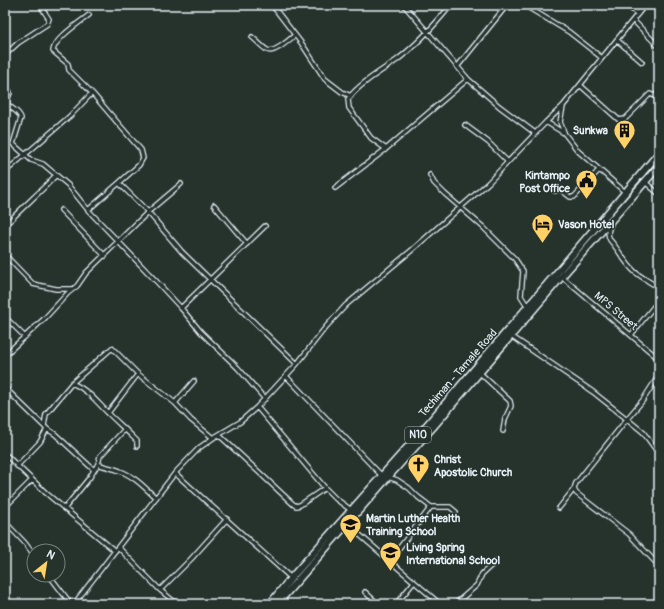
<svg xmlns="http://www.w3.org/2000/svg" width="664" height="609" font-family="Pangolin,sans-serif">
<rect width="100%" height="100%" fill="#26332d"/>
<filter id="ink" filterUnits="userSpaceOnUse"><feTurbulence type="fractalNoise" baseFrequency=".025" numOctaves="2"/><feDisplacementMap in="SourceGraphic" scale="8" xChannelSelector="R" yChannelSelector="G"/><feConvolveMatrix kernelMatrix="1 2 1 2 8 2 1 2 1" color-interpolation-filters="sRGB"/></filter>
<g filter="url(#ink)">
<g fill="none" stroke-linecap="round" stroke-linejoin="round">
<defs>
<path id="street" d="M272,5L302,44L325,79L342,92L351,96
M404,5L468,79L499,106L535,133
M524,5L569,32L602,58
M626,5L638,14
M89,15C79,23 54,39 53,51L68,64L69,70L92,93L141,150L143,158L139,165L119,183
M633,20L659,47
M252,37C257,41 262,47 267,50C274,54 289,40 295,35
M617,40L642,62
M5,55L18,43L47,24L49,19L40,5
M457,67L507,5
M5,81L10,93C1,110 16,105 21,118L13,144L31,160L43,164L68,185L88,210L157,282L181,308L201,332L238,368L265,399
M580,85L619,120L625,119L650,94L655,96L659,93
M563,107L560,122L564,132
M546,122L564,133L578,151L625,192
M465,125L488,142L508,162
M386,149L371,138L349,108L348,99C360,83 380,72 397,60C418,44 434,26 451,5
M5,172L70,116L92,93
M430,175L434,183L445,194L483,227L515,259L523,271L521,296L528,307
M645,182L659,194
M335,188L386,149L468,79
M555,191L560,189L570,197H574L599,170
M214,205L247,244
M61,210L105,256
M88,210L119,183L148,212L182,252L297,364
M611,224C608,230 607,234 610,240C619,250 625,263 635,272C641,277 652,283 659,288
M5,226C21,208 40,193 56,175
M5,255L33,284L56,289H72
M562,277L659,359
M181,308L265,226
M5,317L25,337
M631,335L659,300
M511,336L593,392L627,419L643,400L659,375
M5,355L45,318L68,293L77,286L86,273L148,212L181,184
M480,373L510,401L511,406L505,419L503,431
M286,376L381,475
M72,383C88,390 96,401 108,413C116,421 125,429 133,437L137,441V446
M5,388L47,429L55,434L94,470
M175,403L194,381
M257,407L325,488L336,499L351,510
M108,413L138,374
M44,426L46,414L72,383L112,348L138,374L175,403L191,420L213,438
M219,435L293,504L296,506L300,505L325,488
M5,454L46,493L115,551
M659,454L643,432L627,419L576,483L574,489L576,493L629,534L659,566
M98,464C105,467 113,468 120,471C134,476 145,488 156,498
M17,466L40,442L47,429
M175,473L291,578
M388,477L397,480L409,488L418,497L431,507H450L456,512
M5,507L32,480
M559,508L574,489
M64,509L90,477L98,464L100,456L125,429
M5,522L25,543L34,555
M347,524L440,604
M118,547L160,590L177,604
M389,561L431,507
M49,575L71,604
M160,590L191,559L227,519
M365,592L378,604
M74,604L175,473L199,448L213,438L240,422L257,407L297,364L325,328L346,305L412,250L488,183L546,122L563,106L645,5
M396,604L414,582
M455,604L477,585L482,574L496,561"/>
<path id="highway" d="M270,604L291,578L421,432L659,153
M277,604L388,477L433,427L556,283L659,166"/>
</defs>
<use href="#street" stroke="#e8f1f8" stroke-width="6"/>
<use href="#highway" stroke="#e8f1f8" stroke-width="9"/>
<use href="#street" stroke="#26332d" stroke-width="3.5"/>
<use href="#highway" stroke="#26332d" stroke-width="6"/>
</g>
</g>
<defs>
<symbol id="building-pin" viewBox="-11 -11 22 30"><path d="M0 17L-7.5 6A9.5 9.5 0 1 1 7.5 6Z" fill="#ffd166" stroke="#26332d"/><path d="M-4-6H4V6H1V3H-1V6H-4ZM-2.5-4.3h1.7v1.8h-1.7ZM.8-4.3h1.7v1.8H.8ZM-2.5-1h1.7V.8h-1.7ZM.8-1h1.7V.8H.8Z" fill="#111"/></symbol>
<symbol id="civic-pin" viewBox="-11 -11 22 30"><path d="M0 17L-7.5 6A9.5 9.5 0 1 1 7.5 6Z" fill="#ffd166" stroke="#26332d"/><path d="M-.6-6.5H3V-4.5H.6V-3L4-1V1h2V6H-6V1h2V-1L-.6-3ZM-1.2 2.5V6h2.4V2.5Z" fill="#111"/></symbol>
<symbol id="hotel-pin" viewBox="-11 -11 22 30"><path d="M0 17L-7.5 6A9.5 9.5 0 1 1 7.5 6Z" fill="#ffd166" stroke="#26332d"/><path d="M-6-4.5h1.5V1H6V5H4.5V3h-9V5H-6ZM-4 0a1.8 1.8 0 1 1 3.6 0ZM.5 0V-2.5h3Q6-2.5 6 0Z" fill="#111"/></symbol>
<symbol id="church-pin" viewBox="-11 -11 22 30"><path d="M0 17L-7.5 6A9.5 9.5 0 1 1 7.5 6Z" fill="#ffd166" stroke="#26332d"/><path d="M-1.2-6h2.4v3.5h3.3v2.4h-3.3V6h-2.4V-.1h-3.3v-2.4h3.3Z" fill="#111"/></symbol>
<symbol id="school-pin" viewBox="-11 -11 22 30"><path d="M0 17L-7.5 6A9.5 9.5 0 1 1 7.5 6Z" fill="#ffd166" stroke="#26332d"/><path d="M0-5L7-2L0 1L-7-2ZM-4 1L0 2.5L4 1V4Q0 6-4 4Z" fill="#111"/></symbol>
</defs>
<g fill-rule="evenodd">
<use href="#building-pin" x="612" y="118" width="25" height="34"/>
<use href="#civic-pin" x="574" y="168" width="25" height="34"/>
<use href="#hotel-pin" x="530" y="212" width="25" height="34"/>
<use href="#church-pin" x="406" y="452" width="25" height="34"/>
<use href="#school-pin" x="338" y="512" width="25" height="34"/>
<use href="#school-pin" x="378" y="540" width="25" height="34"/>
</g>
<g text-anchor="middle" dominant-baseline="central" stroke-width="3" stroke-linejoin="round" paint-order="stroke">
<rect fill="#26332d" stroke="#aeb8bb" stroke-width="1" x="405" y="427" width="26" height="16" rx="3"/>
<g font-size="10" font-weight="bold" fill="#e8f1f8">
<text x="418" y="435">N10</text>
</g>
<g font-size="11" font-weight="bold" fill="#e8f1f8" stroke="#26332d" text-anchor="start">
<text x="608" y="130" text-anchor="end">Sunkwa</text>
<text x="570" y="175" text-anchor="end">Kintampo<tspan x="570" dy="13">Post Office</tspan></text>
<text x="558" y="224">Vason Hotel</text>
<text x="434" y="459">Christ<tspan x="434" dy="13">Apostolic Church</tspan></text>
<text x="366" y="518">Martin Luther Health<tspan x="366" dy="13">Training School</tspan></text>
<text x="406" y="547">Living Spring<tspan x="406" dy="13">International School</tspan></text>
</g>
<g font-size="11" fill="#e8f1f8" stroke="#26332d">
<text transform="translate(616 311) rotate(40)">MPS Street</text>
<text transform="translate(458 373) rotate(-49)">Techiman - Tamale Road</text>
</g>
</g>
<rect width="664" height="609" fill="none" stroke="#26332d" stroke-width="20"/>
<rect x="10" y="10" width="644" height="589" fill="none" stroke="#e8f1f8" stroke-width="1.5" filter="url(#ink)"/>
<g transform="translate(46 563) rotate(30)"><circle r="19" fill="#26332d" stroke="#747f7e"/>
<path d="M0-3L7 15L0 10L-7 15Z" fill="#ffd166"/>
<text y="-6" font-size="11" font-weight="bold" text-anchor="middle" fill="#e8f1f8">N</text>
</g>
</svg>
